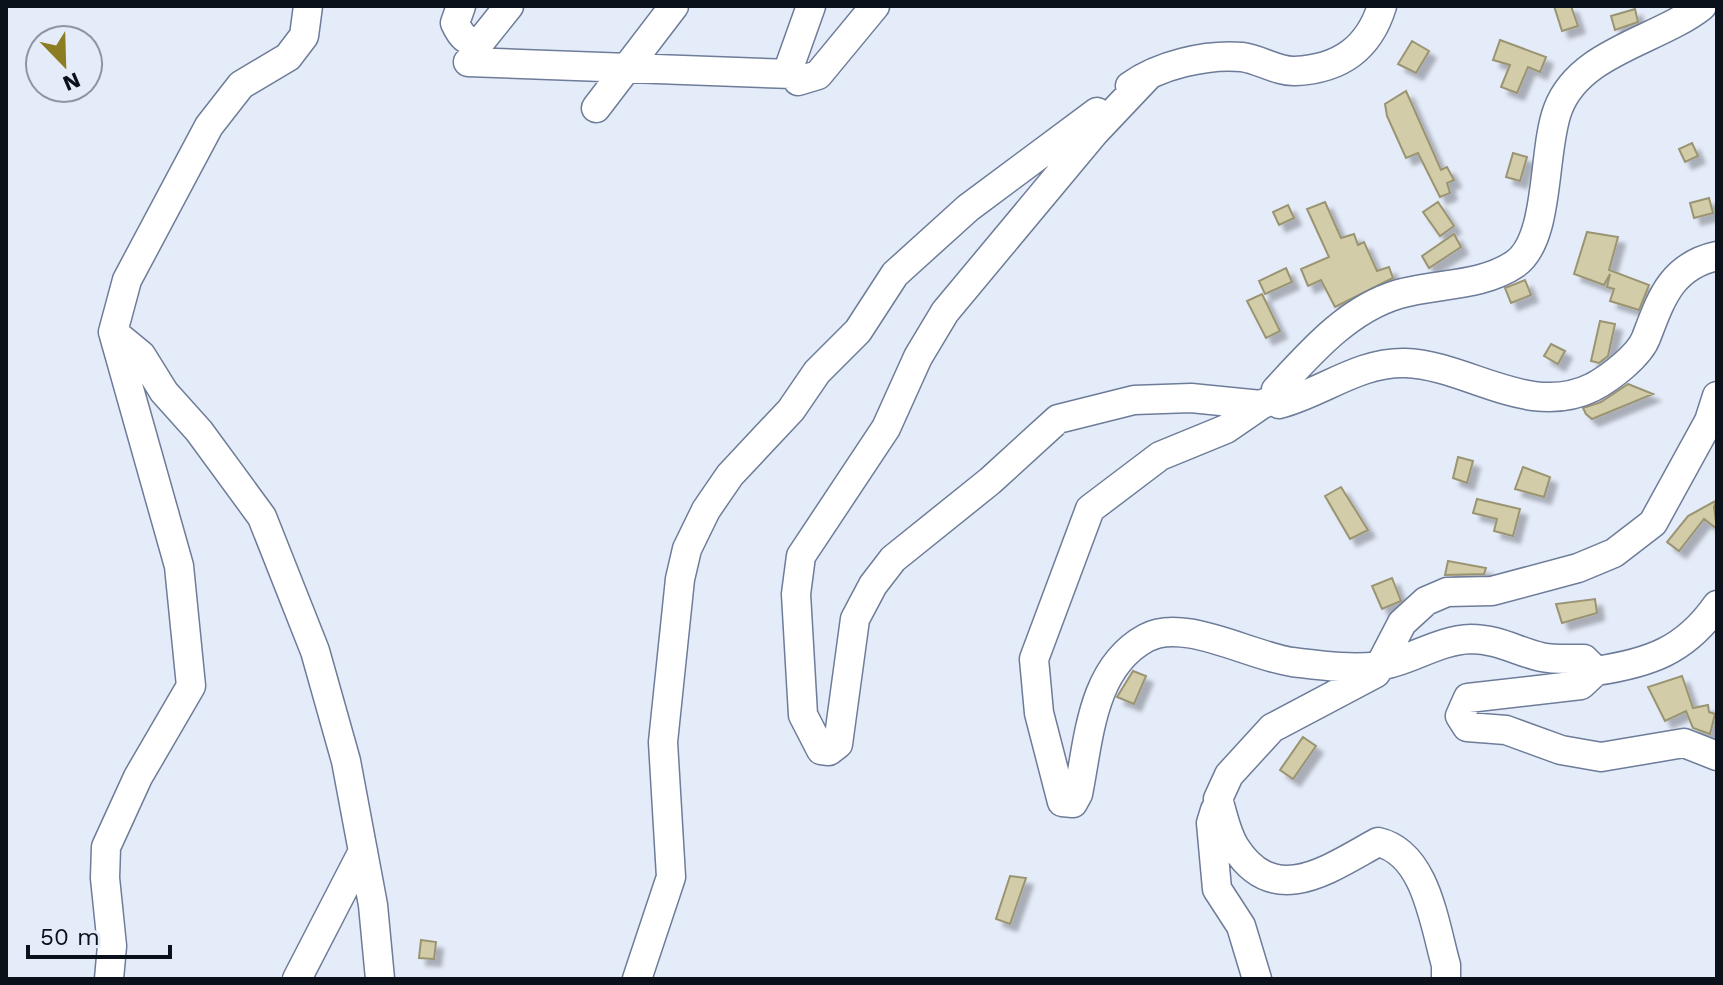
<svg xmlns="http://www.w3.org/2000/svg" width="1723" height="985" font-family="'Work Sans',sans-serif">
<defs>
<filter id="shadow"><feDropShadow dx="7" dy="7" stdDeviation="2" flood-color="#0004"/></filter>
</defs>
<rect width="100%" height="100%" fill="#e5ecf9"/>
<path fill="#d2cca8" stroke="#9a9472" stroke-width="2" filter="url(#shadow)" d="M1554,6H1571L1578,26L1562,31Z
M1635,9L1638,22L1615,30L1611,16Z
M1500,40L1546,57L1540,72L1528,67L1517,93L1501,87L1510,65L1493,60Z
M1412,41L1429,51L1416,73L1398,64Z
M1406,91L1441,170L1447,167L1454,180L1447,183L1450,193L1440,197L1418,153L1406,158L1387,116L1385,104Z
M1692,143L1698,156L1685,162L1679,149Z
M1513,153L1527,157L1520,181L1506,177Z
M1709,198L1713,213L1694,218L1690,203Z
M1325,202L1341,238L1354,234L1358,245L1364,242L1377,271L1389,267L1393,278L1335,307L1321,280L1308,286L1301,269L1329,257L1307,209Z
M1438,202L1454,226L1440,236L1423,212Z
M1288,205L1294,218L1279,225L1273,212Z
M1587,232L1618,237L1609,270L1649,285L1639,310L1610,301L1614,289L1607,287L1610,274L1604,285L1574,274Z
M1454,234L1461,247L1429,268L1422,256Z
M1286,268L1292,282L1265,294L1259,281Z
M1525,280L1531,295L1511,303L1505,288Z
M1262,294L1280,331L1266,338L1247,301Z
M1600,321L1615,324L1608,356L1599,363L1591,361Z
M1551,344L1565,351L1558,364L1544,356Z
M1628,384L1653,394L1592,419L1586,414L1583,408L1601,402Z
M1458,457L1473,461L1467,483L1453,478Z
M1523,467L1550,477L1544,497L1515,489Z
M1341,487L1368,530L1350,539L1325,496Z
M1477,499L1520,509L1513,536L1494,531L1497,519L1473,513Z
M1717,500L1714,507L1717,529L1704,519L1679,551L1667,542L1688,516Z
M1448,561L1486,568L1484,574L1445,575Z
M1392,578L1401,601L1382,609L1372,586Z
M1595,599L1597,613L1562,623L1556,604Z
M1133,671L1146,676L1134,704L1117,697Z
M1682,676L1693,708L1708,705L1709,712L1715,714L1710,734L1693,728L1686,711L1665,721L1648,687Z
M1303,737L1316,746L1293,779L1280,770Z
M1010,876L1026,878L1010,924L996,919Z
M421,940L436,942L434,959L419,958Z"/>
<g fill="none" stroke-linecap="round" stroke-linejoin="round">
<defs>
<path id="minor" d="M461,6L455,23C461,36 466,43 481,41L509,6
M811,6L790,65L798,81L818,75L875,6
M1702,6C1658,41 1580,51 1558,109C1542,150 1551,239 1515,264C1481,287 1437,283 1399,294C1348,309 1311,352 1276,390L1279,404C1322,393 1358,362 1405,363C1468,365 1529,419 1593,387C1610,378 1639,356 1646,338C1661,299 1671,266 1717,256
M468,62L792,74
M1147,77L1094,133L945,312L918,357L886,428L801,556L796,594L803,715L821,750L829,751L838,744L855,619L873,585L893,559L990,481L1058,419L1134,400L1191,398L1261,405L1267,402
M1130,86C1159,65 1206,54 1242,57C1259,59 1278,72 1295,71C1340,69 1369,48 1382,6
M596,108L674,6
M113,332L127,280L209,126L241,85L288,57L304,36L308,6
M1261,405L1226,429L1160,456L1090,509L1034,659L1039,713L1062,802L1073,803L1078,794C1089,740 1091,668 1146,638C1183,617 1250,656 1292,662C1318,665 1352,670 1378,666C1409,662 1437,640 1471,639C1498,639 1516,651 1541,657C1554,660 1570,659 1584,659L1596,671L1581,685L1468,698L1460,716L1467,727L1506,730L1561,750L1601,757L1684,743L1717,756
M1596,671C1649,663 1685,651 1717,605
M1215,810L1211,823L1217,889L1241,926L1257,979
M109,979L112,946L105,878L106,847L138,777L191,686L179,566L113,332L141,355L164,392L199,431L262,517L315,651L346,761L373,905L380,979
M297,979L363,851
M637,979L671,877L663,742L680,579L687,549L706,510L730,475L791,410L817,372L858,331L895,274L968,208L1097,112
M1446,979V965C1434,923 1426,853 1378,842C1330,868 1275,910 1235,847C1226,833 1223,814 1218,799L1229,775L1272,728L1376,673L1402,623L1426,601L1447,592L1492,591L1578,568L1614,553L1653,523L1709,421L1717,396"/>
</defs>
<use href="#minor" stroke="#6d7c99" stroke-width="31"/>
<use href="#minor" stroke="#fff" stroke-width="28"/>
</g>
<rect width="1723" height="985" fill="none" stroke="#0b111b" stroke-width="16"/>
<g transform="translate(64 64) rotate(157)"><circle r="38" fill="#e5ecf9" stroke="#8e94a0" stroke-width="2"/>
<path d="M0-6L14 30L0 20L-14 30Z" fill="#8c7c22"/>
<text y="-12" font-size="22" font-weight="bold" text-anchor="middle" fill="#0b111b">N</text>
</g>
<path d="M28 945v12h142v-12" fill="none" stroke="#0b111b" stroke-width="4"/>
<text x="40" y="945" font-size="24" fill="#0b111b" stroke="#e5ecf9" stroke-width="6" paint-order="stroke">50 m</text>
</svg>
